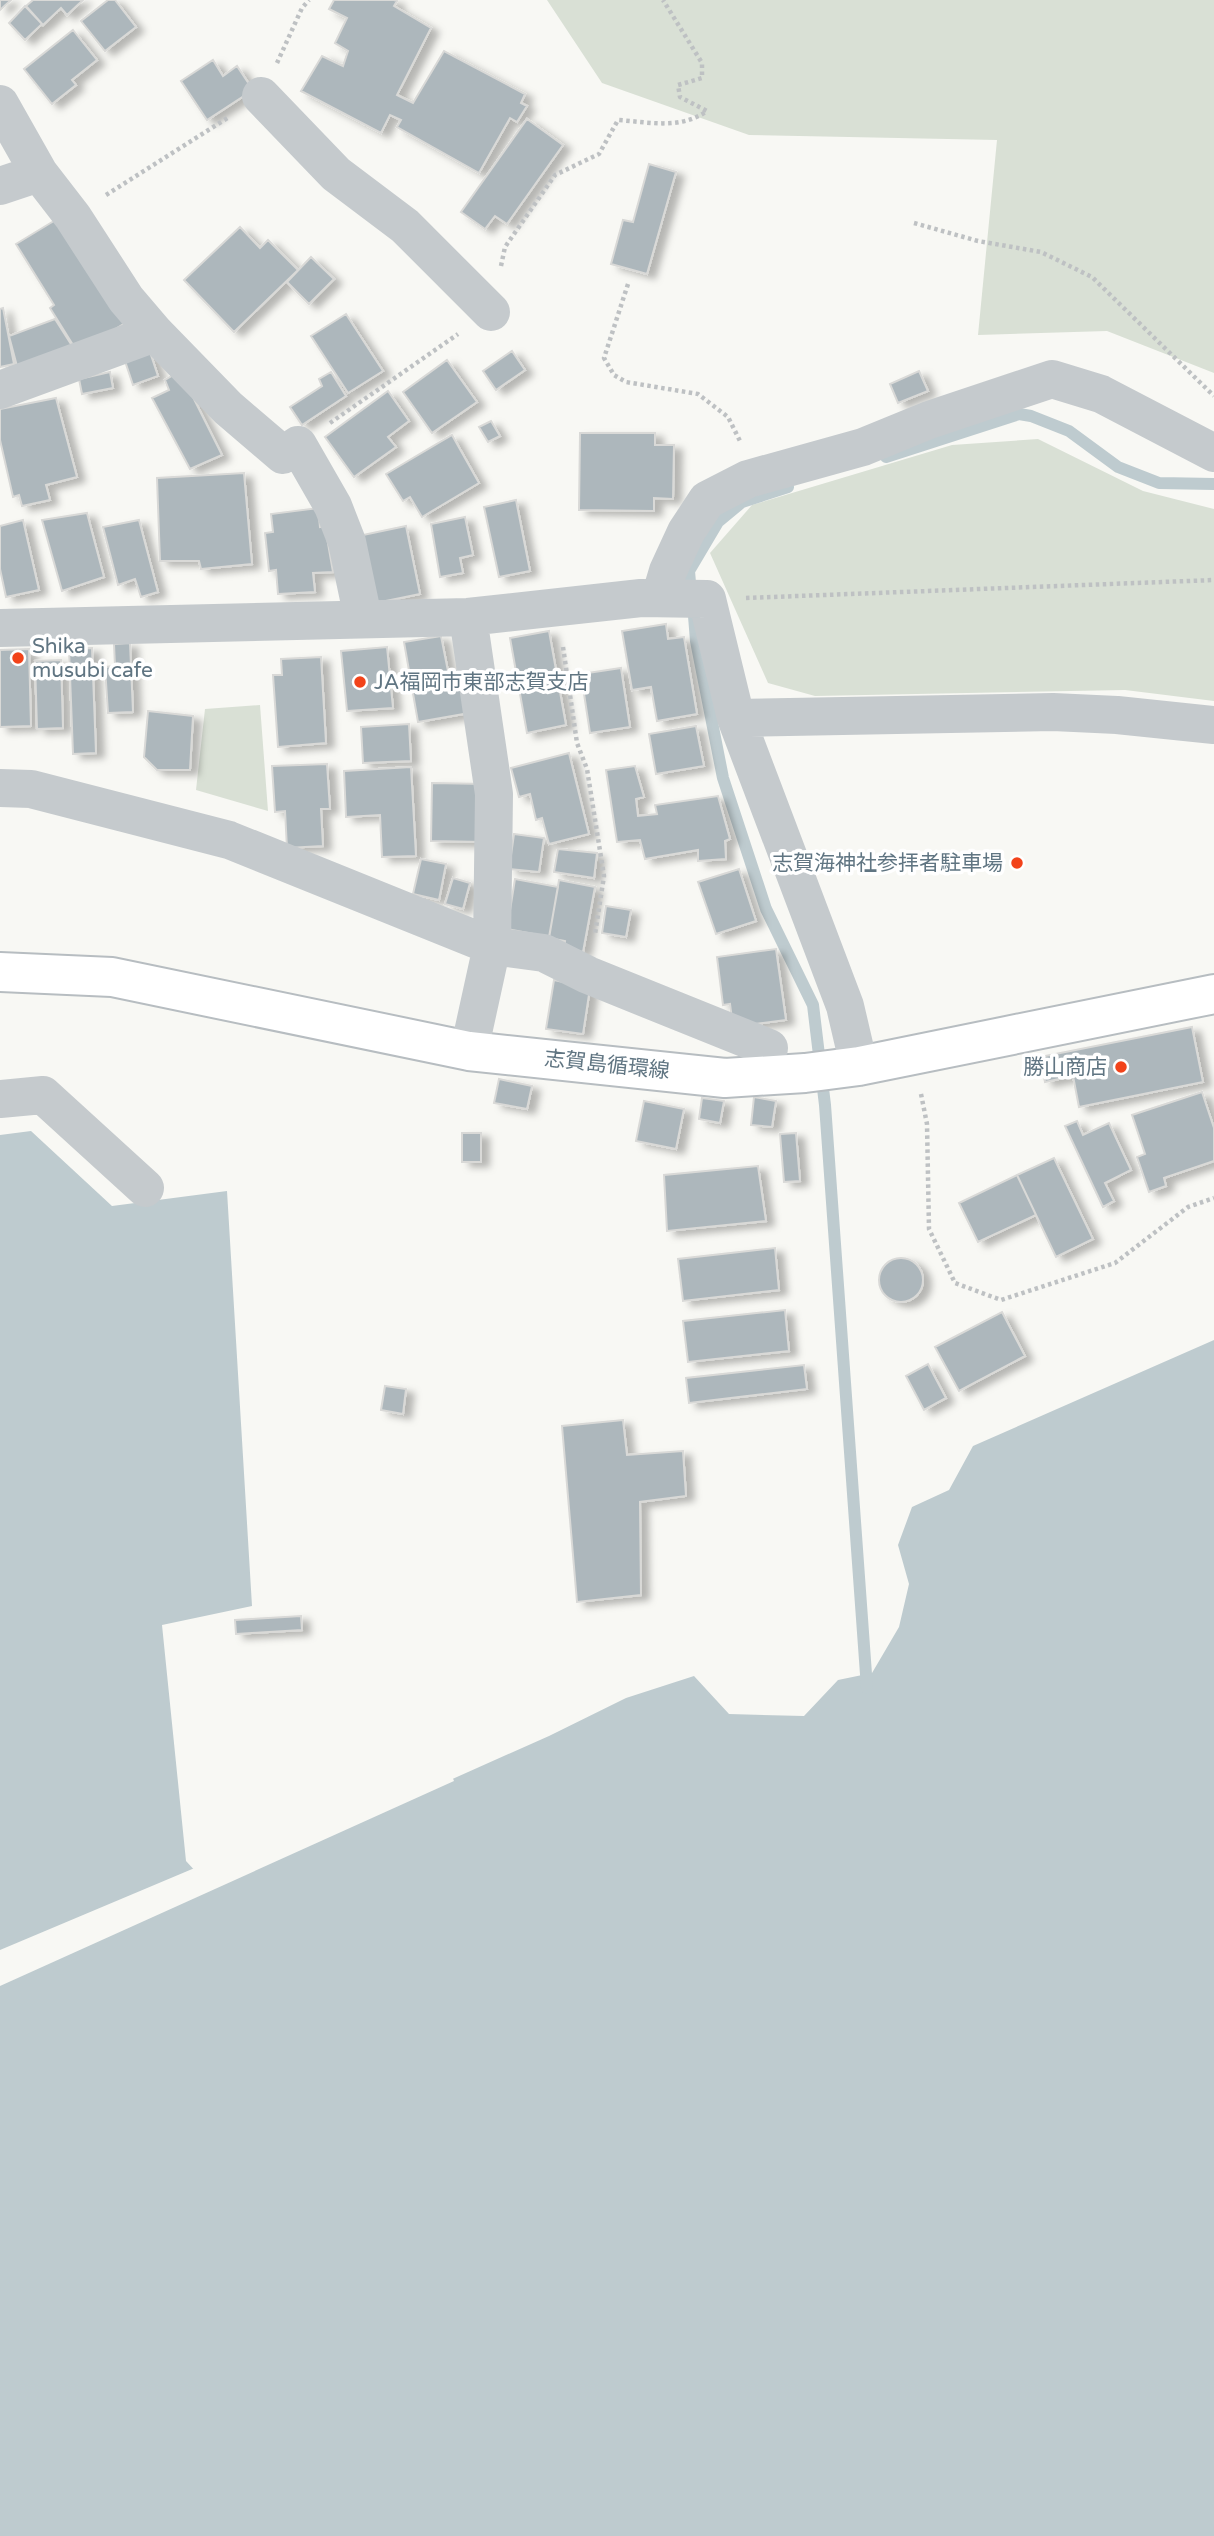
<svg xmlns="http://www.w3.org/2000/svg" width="1214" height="2536" font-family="'Varela Round','Noto Sans JP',sans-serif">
<defs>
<filter id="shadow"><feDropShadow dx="8" dy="4.5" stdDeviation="3.5" flood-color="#0004"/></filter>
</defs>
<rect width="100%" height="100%" fill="#f8f8f4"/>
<path fill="#d9e0d5" d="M547,0H1214V373L1107,331L978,335L997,140L749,135L602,83Z
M1038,439L1143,491L1214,509V701L1125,690L815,696L768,683L710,553L752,505L952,445Z
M260,705L268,811L196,790L205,709Z"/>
<path fill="#becbcf" d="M31,1131L112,1206L227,1191L252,1606L162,1625L186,1861L210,1887L549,1736L626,1698L694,1676L729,1714L804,1716L838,1680L872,1673L899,1627L909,1584L898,1545L912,1507L949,1490L973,1446L1214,1340V2536H0V1135Z"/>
<path fill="#f8f8f4" d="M452,1776L454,1781L0,1986V1950L197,1867L211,1883Z"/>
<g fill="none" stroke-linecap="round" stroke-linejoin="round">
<path stroke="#becbcf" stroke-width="12" d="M886,457L1019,414L1031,416L1069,431L1118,467L1159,483L1214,484
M691,594L689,571L718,522L742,502L788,487
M694,616L696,641L723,778L766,909L813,1005L825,1105L867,1688"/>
</g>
<path fill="#adb7bc" stroke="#d9d9d7" stroke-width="2" filter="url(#shadow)" d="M0,0H11L0,10Z
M33,0H83L67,15L61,8L43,25L26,6Z
M108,0H115L136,27L105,51L81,21Z
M334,0H394L397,1L394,6L431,28L397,95L413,103L444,51L525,94L521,103L527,106L517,122L510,118L479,173L397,127L401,120L390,115L381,133L301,91L322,56L343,66L348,51L335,43L347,18L329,9Z
M25,6L42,24L25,40L9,23Z
M73,30L97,60L72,80L76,85L52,104L24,69Z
M213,60L223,76L237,66L253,90L207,120L181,81Z
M527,119L563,145L507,224L495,216L485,229L461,212Z
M649,164L676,172L647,274L611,264L623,220L633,222Z
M62,216L128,321L78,353L50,308L54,305L16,244Z
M240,227L260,248L268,240L298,270L234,332L184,280Z
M311,257L334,279L309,304L287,282Z
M3,308L14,364L0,367V309Z
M346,314L383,371L348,393L311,336Z
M55,319L76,352L18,370L9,336Z
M512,351L525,370L496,390L483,371Z
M150,352L158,376L133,385L125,361Z
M447,360L477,402L432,433L403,392Z
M180,371L222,455L190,469L152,398L169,390L165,380Z
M919,371L928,391L898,403L890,384Z
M110,372L113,388L82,394L79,379Z
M331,372L346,396L302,425L290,407L322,386L319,379Z
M388,391L409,421L388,437L396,447L354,477L325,437Z
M56,398L77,477L46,485L50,500L22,506L19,495L13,497L0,440V409Z
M491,421L500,436L488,442L479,427Z
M580,433H655V445H674L673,499L654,498V511L579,510Z
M452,435L479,483L422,517L410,497L403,501L386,474Z
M244,473L252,564L201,569L199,561H160L157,478Z
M516,500L530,571L499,577L484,507Z
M318,508L320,527L325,526L333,572L313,573L315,592L278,594L276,570L269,571L265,533L273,532L271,514Z
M87,513L104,577L62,591L42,520Z
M465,517L473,555L460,558L463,573L440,577L431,524Z
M23,520L39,590L6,597L0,569V526Z
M139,520L158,592L141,597L135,579L118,585L103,527Z
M406,526L420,594L376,603L363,535Z
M666,624L668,639L684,637L697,714L657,721L651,687L632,690L622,631Z
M549,631L566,725L527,733L510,638Z
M441,636L448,671L467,667L475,712L418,722L404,642Z
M130,643L133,712L108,713L105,667L115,666L114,644Z
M387,647L393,708L347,711L341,651Z
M92,648L96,753L73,754L69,649Z
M29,649L31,726L0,727V650Z
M321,657L326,743L278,747L273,675H282L281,659Z
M61,660L63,728L37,729L35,661Z
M621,668L630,727L590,733L581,674Z
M148,711L193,716L190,770H157L144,757Z
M409,724L411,761L363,763L361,727Z
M696,726L704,766L656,774L649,734Z
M569,753L589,834L549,844L542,818L536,820L530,794L519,797L511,768Z
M327,764L330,809H321L323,846L287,848L285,811L275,812L272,766Z
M635,766L644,797L636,799L638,816L657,814L655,805L718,796L730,839L725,841L726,859L698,861V850L645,859L640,840L617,842L606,770Z
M411,767L416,856L382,857L380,815L346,817L344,771Z
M432,783L486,784L484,842L431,841Z
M514,834L544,838L539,872L509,869Z
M558,849L597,853L594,878L554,872Z
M421,859L446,864L439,900L413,894Z
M739,869L756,921L716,934L698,882Z
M453,878L470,883L463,909L445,904Z
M515,879L558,887L549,937L507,929Z
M559,880L595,887L583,952L564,949L565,941L549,938Z
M606,906L631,910L626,937L602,933Z
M776,949L786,1020L733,1027L730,1004L723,1005L717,957Z
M554,980L590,988L583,1034L546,1029Z
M1192,1027L1203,1082L1079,1107L1073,1076L1045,1082L1040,1057Z
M499,1079L532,1086L527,1109L494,1103Z
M1202,1092L1214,1128V1161L1164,1178L1166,1186L1149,1192L1137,1157L1145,1154L1132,1115Z
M754,1097L776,1101L772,1127L751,1125Z
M702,1098L724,1101L720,1123L699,1119Z
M644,1101L684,1109L676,1149L636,1141Z
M1077,1121L1083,1135L1109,1123L1131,1170L1105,1183L1114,1201L1103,1207L1065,1126Z
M462,1133H481V1162H462Z
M796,1133L800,1181L784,1182L780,1134Z
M1054,1158L1093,1239L1056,1257L1017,1175Z
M758,1166L766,1221L667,1231L664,1175Z
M1017,1175L1036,1215L978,1242L959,1203Z
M775,1248L779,1290L683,1301L678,1259Z
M879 1280a22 22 0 1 1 44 0a22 22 0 1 1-44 0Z
M785,1310L789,1351L688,1362L683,1321Z
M1002,1312L1025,1356L959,1391L935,1347Z
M928,1364L946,1398L924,1410L906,1376Z
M804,1365L807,1389L689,1403L686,1378Z
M385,1386L406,1389L403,1414L381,1410Z
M623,1420L627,1455L683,1451L686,1496L640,1502L641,1595L577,1602L562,1426Z
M301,1616L302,1630L236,1634L235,1620Z"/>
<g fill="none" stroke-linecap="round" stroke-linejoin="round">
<defs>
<path id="secondary" d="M0,972L112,977L469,1051L725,1078L805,1073L859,1066L1214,994"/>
</defs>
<use href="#secondary" stroke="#b7bdc1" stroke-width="42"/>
<path stroke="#bec1c3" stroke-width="4.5" stroke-dasharray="3.5 3.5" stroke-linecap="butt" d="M277,63L302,8L309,0
M106,195L229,117
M914,223L978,241L1041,252L1092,277L1214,396
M501,266L505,247L555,175L599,154L618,120C649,122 680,130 707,111L680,97L678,85L702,78V63L663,0
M628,284L604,358L614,375L626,382L698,394L728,417L740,441
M330,423L458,334
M746,598L1214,580
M563,647L577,743L587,769L604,876L595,934
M921,1094L927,1124L929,1229L955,1283L1001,1300L1115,1263L1188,1207L1214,1198"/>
<path stroke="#c5cacd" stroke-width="38" d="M261,96L336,174L405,226L491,312
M0,104L39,173L73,217L126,299L155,333L228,408L283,455L298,445L333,506L347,542L363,618
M0,186L39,173
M0,390L155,333
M660,598L668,571L686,532L707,500L748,479L863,447L929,420L1052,379L1101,394L1214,453
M468,617L494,794L492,946L469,1051
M0,628L468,617L641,598L707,599L736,718L845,1006L859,1066
M736,718L1053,712L1117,715L1214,725
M0,788L31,789L229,840L492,946L544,953L588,975L769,1048
M0,1099L43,1095L145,1188"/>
<use href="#secondary" stroke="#fff" stroke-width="38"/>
</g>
<g fill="#f2431a" stroke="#fff" stroke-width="2.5">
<circle cx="18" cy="658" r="7"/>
<circle cx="360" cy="682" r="7"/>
<circle cx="1017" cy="863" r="7"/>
<circle cx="1121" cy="1067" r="7"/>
</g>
<g text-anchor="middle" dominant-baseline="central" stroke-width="7" stroke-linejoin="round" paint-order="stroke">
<g font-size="21" fill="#607582" stroke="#fff" text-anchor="start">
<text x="32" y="646">Shika<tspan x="32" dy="24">musubi cafe</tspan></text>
<text x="374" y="682">JA福岡市東部志賀支店</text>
<text x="1003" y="863" text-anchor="end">志賀海神社参拝者駐車場</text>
<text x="1107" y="1067" text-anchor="end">勝山商店</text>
</g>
<g font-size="21" fill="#607582" stroke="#fff">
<text transform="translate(607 1065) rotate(6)">志賀島循環線</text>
</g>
</g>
</svg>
